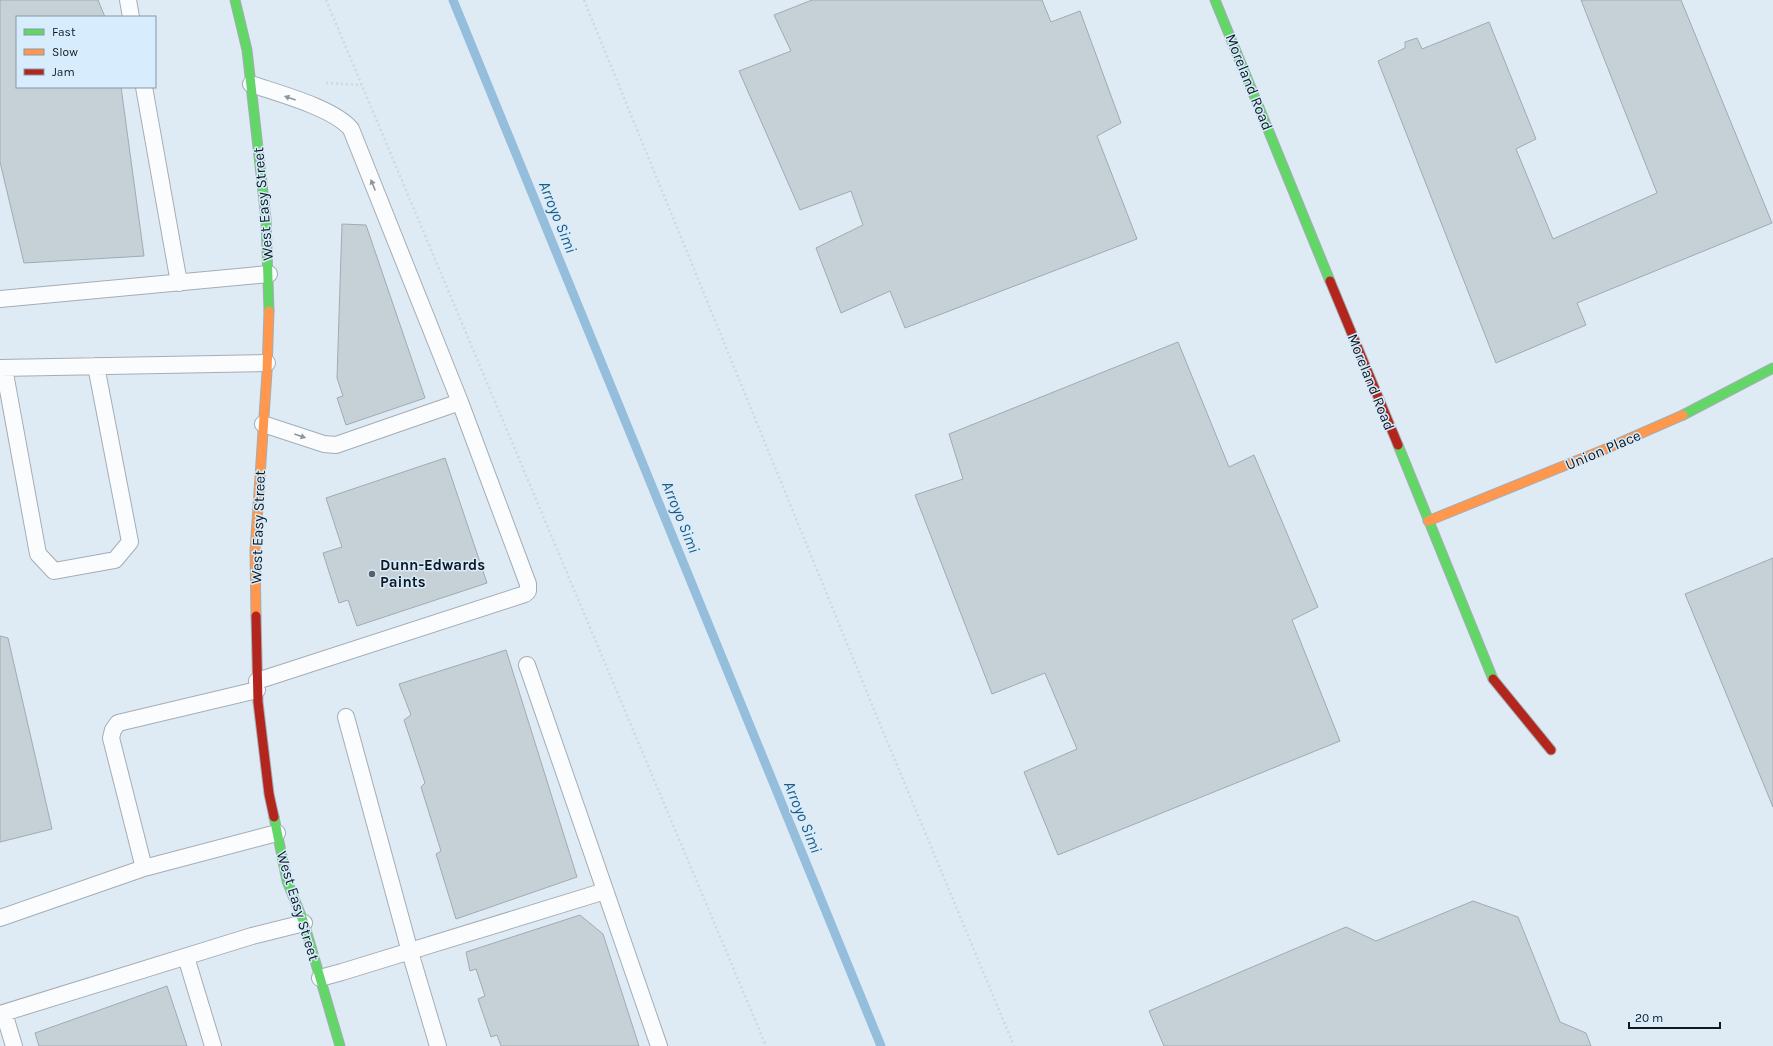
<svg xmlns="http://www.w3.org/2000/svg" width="1773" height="1046" font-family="Karla,sans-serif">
<rect width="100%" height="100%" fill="#dfebf4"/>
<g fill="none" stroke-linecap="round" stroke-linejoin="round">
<path stroke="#95bedc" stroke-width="9" d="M453,0L881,1046"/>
</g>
<path fill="#c5d0d7" stroke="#a0aab1" d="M0,0H98L105,17H17V87H121L144,256L24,263L0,162Z
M812,0H1042L1051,22L1080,11L1121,123L1097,136L1137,239L905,328L890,291L841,313L816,248L863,225L851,191L800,210L739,71L791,51L774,15Z
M1581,0H1681L1772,223L1577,303L1586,325L1496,363L1378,61L1405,48V42L1417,38L1422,49L1489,22L1536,139L1516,149L1553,239L1657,193Z
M342,224L366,225L425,398L346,425L337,398L343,396L337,378Z
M1178,342L1229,467L1254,455L1318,607L1292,620L1340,741L1058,855L1024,772L1077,749L1045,673L992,694L915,495L963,479L949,434Z
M445,458L487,583L357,626L348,600L339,603L323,553L342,547L326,498Z
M1773,558V807L1685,594Z
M0,636L8,638L52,829L0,842Z
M506,650L577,877L456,919L436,854L441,851L421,787L425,783L404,720L411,715L399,684Z
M1473,901L1518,917L1560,1022L1586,1033L1591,1046H1164L1149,1011L1346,927L1376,941Z
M580,915L603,934L639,1046H501L497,1035L491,1037L478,999L485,996L476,969L470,971L466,952Z
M167,986L187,1046H39L35,1033Z"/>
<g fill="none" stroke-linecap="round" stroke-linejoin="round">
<defs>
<path id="lane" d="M128,0L131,17
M251,84C277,93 334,108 351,129L460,402
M144,87L179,283
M0,299L269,274
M0,368L267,363
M4,368L38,554L54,571L115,560L130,542L96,366
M527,665L659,1046
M257,681L525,594L528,591V584L460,402L336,445L324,444L263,424
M257,690L118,723L113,730L111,738L144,868L277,833
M346,717L410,952L438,1046
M0,918L144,868
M186,957L213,1046
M320,978L342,972L605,891
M4,1013L14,1046
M0,1014L252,936L304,923"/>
<path id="fast" d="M235,0L247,50L266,219L269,311
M1215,0L1330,281
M1683,415L1773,368
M1398,445L1493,679
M274,817L287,881L304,923L340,1046"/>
<path id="slow" d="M1428,521L1603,450L1683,415
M256,616L255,551L267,372L269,311"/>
<path id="jam" d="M1330,281L1398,445
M256,616L258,702L269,794L274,817
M1493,679L1551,750"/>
</defs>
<use href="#lane" stroke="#a4adb5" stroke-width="18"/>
<use href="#fast" stroke="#a4adb5" stroke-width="11"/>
<use href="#slow" stroke="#a4adb5" stroke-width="11"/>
<use href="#jam" stroke="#a4adb5" stroke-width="11"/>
<path stroke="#d3d7d9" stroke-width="2.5" stroke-dasharray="2 3" stroke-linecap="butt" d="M326,0L766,1046
M584,0L882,729L1014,1046
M326,83L362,85"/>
<use href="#lane" stroke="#fafcfd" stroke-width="16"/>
<use href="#fast" stroke="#63d668" stroke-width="9"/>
<use href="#slow" stroke="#ff974d" stroke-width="9"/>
<use href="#jam" stroke="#b3261e" stroke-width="9"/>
</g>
<defs><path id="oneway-solid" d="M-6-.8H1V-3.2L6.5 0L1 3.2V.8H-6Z"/></defs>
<g fill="#909599">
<use href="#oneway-solid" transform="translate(290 98) rotate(-161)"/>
<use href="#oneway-solid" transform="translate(373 185) rotate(-112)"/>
<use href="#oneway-solid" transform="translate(300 436) rotate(19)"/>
</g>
<circle fill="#58626a" stroke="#d7ecfc" stroke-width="1.5" cx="372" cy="574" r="4"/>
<g text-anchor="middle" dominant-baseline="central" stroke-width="3" stroke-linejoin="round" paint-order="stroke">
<g font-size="15" fill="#0f181f" stroke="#d7ecfc">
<text transform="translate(1249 82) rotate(68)">Moreland Road</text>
<text transform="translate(263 204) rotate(-95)">West Easy Street</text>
<text transform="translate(1371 382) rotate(68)">Moreland Road</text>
<text transform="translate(1603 450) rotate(-23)">Union Place</text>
<text transform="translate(258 527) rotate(-88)">West Easy Street</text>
<text transform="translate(298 906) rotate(73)">West Easy Street</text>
</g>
<g font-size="15" font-weight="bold" fill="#0f181f" stroke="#d7ecfc" text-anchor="start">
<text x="380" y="565">Dunn-Edwards<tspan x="380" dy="17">Paints</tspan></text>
</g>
<g font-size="16" font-style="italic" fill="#1f5b83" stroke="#d7ecfc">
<text transform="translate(558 217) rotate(68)">Arroyo Simi</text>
<text transform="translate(681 517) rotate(68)">Arroyo Simi</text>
<text transform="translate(803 817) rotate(68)">Arroyo Simi</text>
</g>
</g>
<rect x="16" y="16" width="140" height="72" fill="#d7ecfc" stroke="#8797a4"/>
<rect x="24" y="29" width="20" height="6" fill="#63d668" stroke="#8797a4"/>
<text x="52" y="36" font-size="12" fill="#0f181f">Fast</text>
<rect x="24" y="49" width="20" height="6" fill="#ff974d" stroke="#8797a4"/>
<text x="52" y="56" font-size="12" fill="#0f181f">Slow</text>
<rect x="24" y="69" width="20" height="6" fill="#b3261e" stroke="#8797a4"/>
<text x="52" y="76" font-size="12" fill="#0f181f">Jam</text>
<path d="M1629 1022v6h91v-6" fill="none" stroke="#0f181f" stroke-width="2"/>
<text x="1635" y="1022" font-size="12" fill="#0f181f" stroke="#d7ecfc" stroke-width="3" paint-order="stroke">20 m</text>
</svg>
